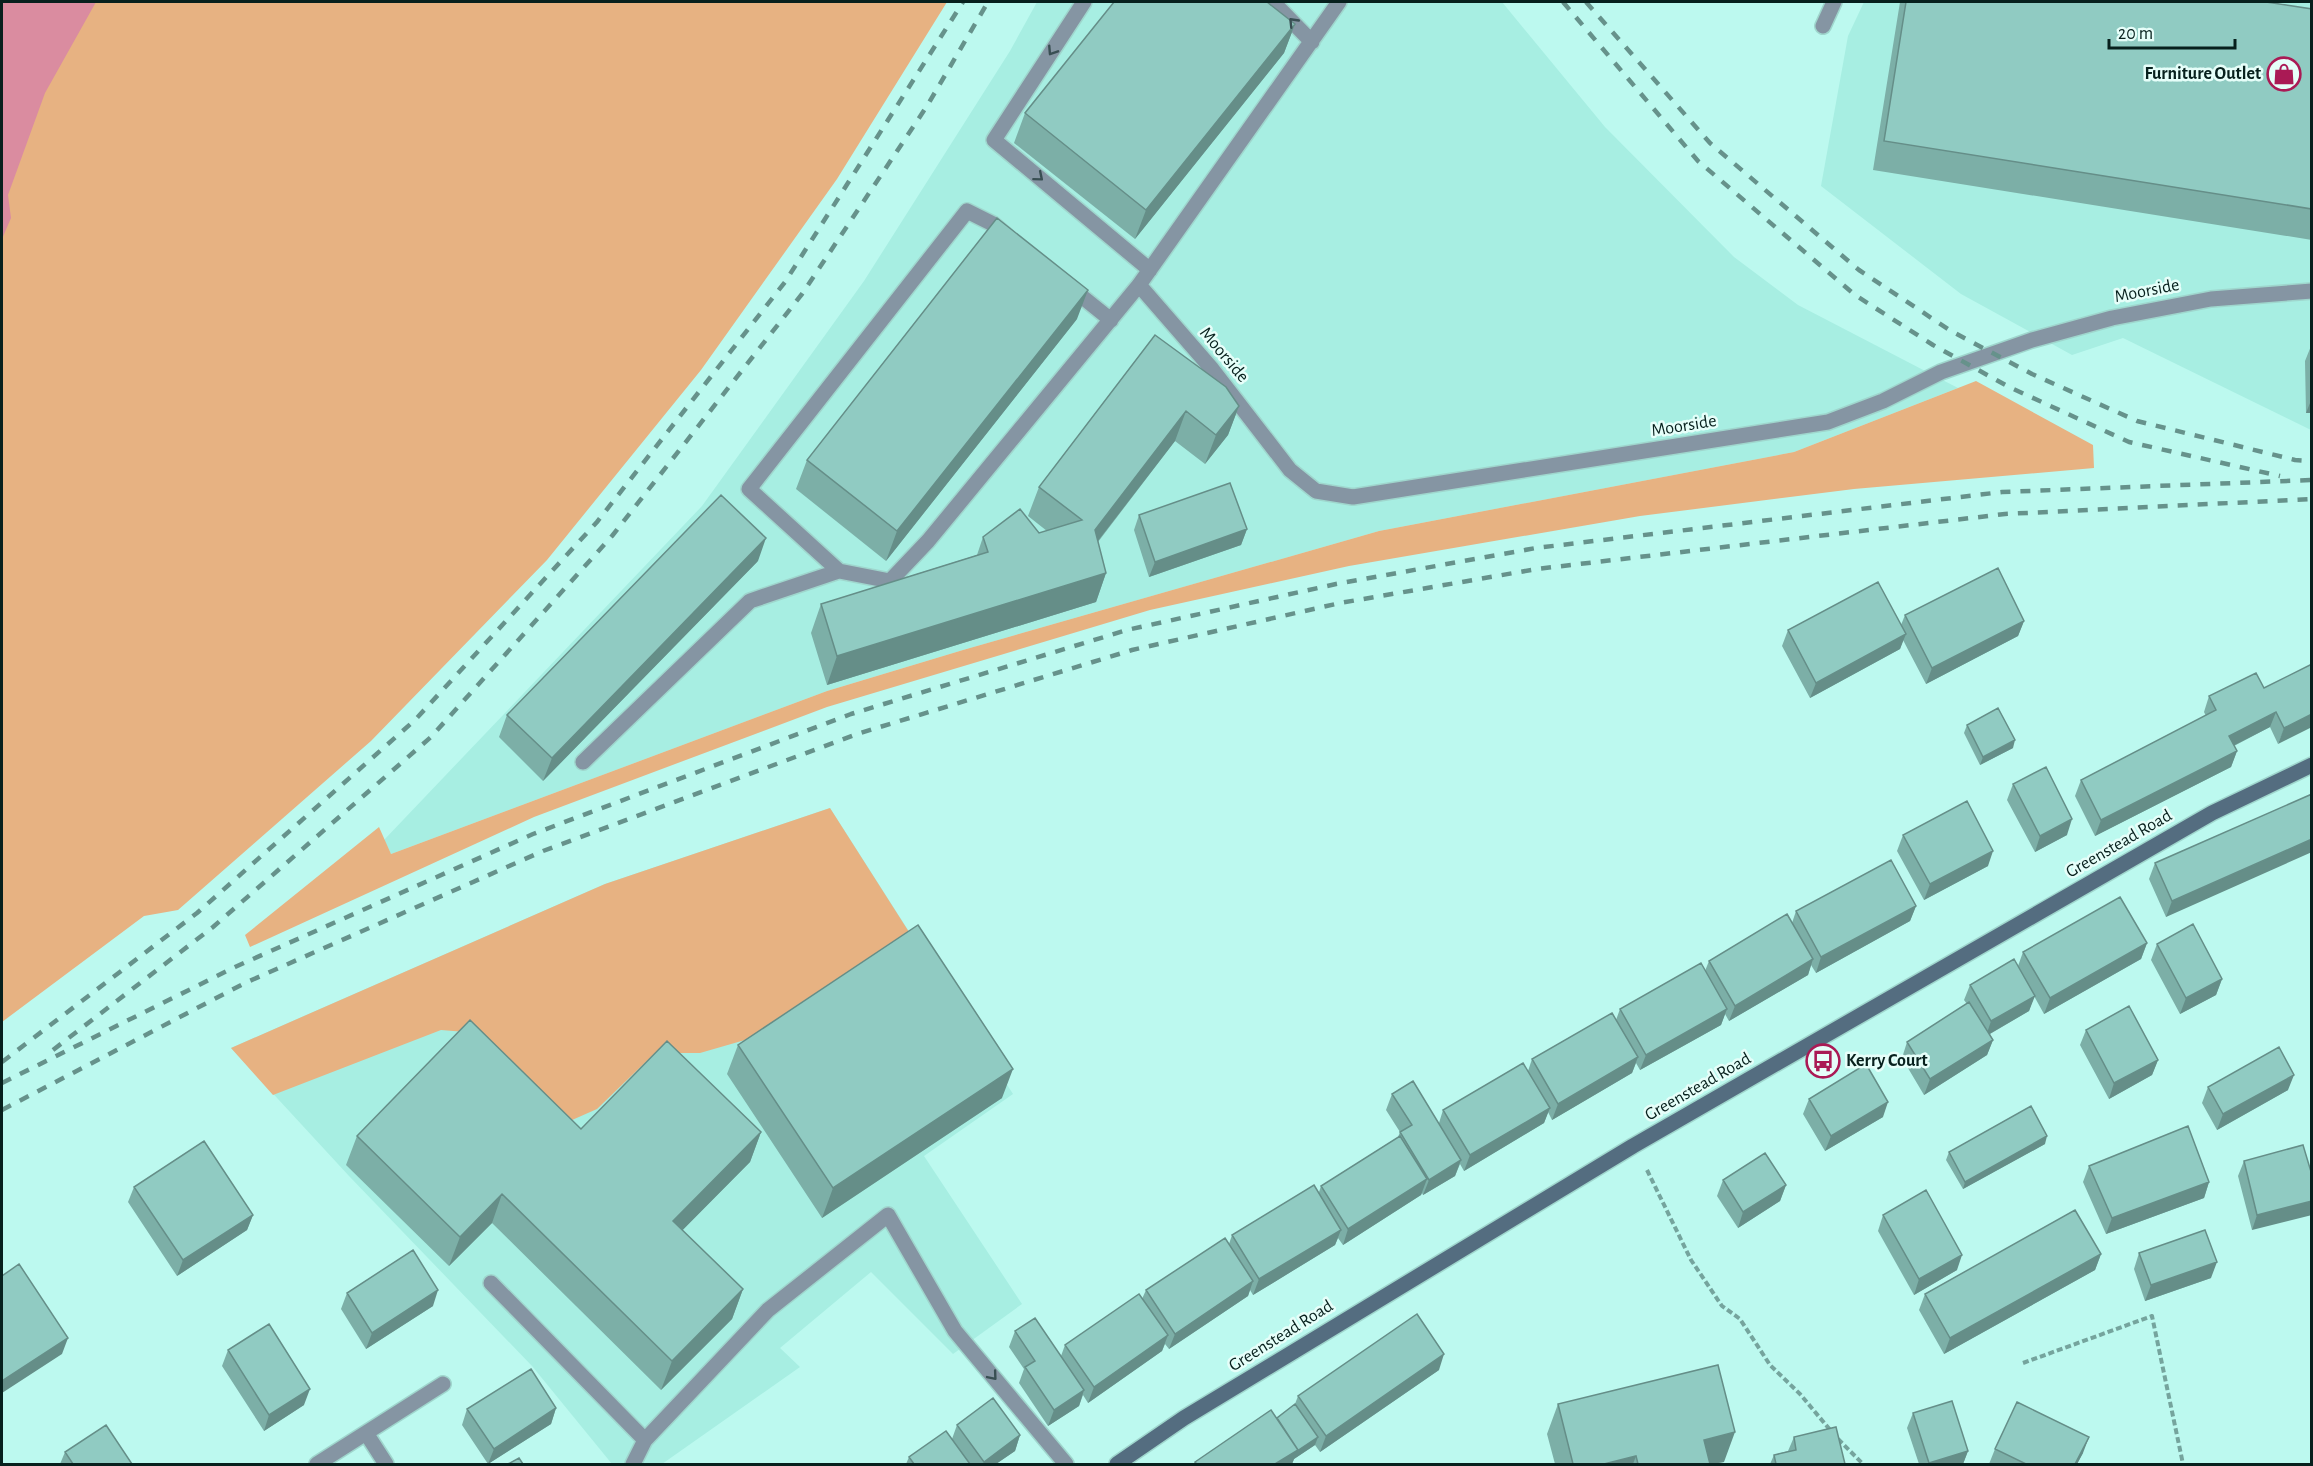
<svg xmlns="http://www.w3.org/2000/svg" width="2313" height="1466" font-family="'Alegreya Sans',sans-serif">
<rect width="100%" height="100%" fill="#bcf9ef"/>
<path fill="#a7eee2" d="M1037,2H1502L1605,127L1734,257L1798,305L1958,388L1794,452L1379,531L963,650L827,691L391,854L384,840L702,506L864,281L1010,51Z
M1864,2H2165L2261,17L2286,2H2311V430L2123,338L2072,355L1961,294L1821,186L1848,36Z
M830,808L1013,1094L924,1156L1022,1304L953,1354L871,1272L780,1348L800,1367L662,1464H612L532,1366L349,1176L231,1048L605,884Z"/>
<path fill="#e7b282" d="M64,2H947L837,179L701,370L547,560L371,741L178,910L144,916L2,1022V125Z
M1976,381L2093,445L2094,468L1854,489L1640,516L1349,566L1150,610L827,707L534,817L250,947L245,935L379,827L391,854L827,691L963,650L1379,531L1794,452Z
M830,808L909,932L766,1034L700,1053H655L597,1109L563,1124L478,1033L441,1030L273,1095L231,1048L605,884Z"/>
<path fill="#da8ca0" d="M2,2H96L45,93L8,195L11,218L2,239Z"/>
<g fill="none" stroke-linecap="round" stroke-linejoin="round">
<defs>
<path id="lane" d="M1084,2L994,140L1150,270
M1273,2L1312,42
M1823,26L1834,2
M1139,285L1212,369L1290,470L1316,491L1353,497L1828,422L1883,401L1941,372L2032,340L2112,318L2211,299L2312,291
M1070,287L1111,320
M839,571L749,489L967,211L993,224L1007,236
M583,762L750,601L839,571L890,581L928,541L1139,285L1339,2
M491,1283L645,1440
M633,1464L645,1440L768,1310L888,1215L955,1331L1066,1464"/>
<path id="street" d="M366,1433L386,1464
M317,1464L443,1384"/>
<path id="secondary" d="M1117,1464L1184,1418L1633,1146L2212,813L2312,765"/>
</defs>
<use href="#lane" stroke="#9fd6cd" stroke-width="18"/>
<use href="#street" stroke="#9fd6cd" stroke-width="18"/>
<use href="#secondary" stroke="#9fd6cd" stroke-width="18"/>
<path stroke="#75a49d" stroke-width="4" stroke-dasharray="6 3" stroke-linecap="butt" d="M1647,1170L1691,1260L1722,1306L1740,1319L1770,1365L1800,1394L1831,1431
M2023,1363L2152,1316L2183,1464
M1838,1439L1863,1464"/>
<use href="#lane" stroke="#8595a3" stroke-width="15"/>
<use href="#street" stroke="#8595a3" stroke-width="15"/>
<use href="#secondary" stroke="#546d80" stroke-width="15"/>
<path stroke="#66928b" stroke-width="4.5" stroke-dasharray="10 10" stroke-linecap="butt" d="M1563,2L1698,161L1855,295L1933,345L2009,387L2129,442L2280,476
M1586,2L1710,143L1859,270L1951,331L2032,374L2137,421L2295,460L2312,461
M53,1050L213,927L431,737L612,536L802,294L927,106L988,2
M2,1062L197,913L415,720L597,522L785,282L963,2
M2,1083L235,967L533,834L851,714L1127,630L1336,584L1536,548L2002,492L2312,480
M2,1110L245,983L543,851L857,734L1132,650L1340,603L1537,569L2005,514L2312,499"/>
</g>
<path fill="#7cafa7" d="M1900,2H2266L2312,9V240L1873,170Z
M1295,24L1284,53L1135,239L1014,143L1025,113Z
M1077,319L886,561L796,489L807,460Z
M1155,335L1239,406L1228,435L1205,464L1175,441L1098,542L1106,573L1096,602L827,685L811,633L821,604L977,555L983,537L1039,533L1047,531L1028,516L1039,487Z
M2311,346H2312V413H2306L2305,361Z
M1139,515L1247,529L1241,545L1149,577L1134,530Z
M758,561L543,781L499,737L507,715Z
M1905,615L2024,621L2018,636L1926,684L1903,640L1900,649L1810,698L1782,646L1788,630L1901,625Z
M2312,664L2278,744L2270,727L2234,746L2237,751L2231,767L2095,836L2075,796L2081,780L2206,716L2204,712L2209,696L2264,688Z
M1967,725L2013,748L1980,765L1964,733Z
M2013,784L2067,835L2035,852L2007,800Z
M2312,794L2166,917L2149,879L2155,863Z
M1903,835L1988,866L1924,900L1897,851Z
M1916,906L1910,921L1816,973L1811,965L1808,975L1729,1021L1725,1014L1721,1025L1640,1070L1636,1063L1632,1073L1552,1120L1548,1112L1544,1123L1464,1171L1460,1164L1455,1176L1423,1195L1422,1193L1421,1195L1343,1245L1338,1238L1335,1245L1253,1295L1250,1290L1248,1296L1169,1349L1165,1344L1162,1351L1088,1403L1083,1395L1079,1406L1048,1426L1019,1383L1024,1369L1009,1347L1015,1331L1061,1356L1065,1345L1142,1299L1146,1290L1229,1244L1232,1235L1319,1192L1321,1186L1398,1137L1400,1132L1386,1110L1392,1094L1439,1123L1443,1110L1528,1071L1532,1059L1616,1020L1620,1009L1705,971L1709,961L1792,923L1796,911Z
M2147,943L2141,959L2044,1014L2034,996L2029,1011L1990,1034L1993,1040L1987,1055L1924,1095L1902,1058L1907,1042L1967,1004L1964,1000L1970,985L2018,966L2023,952Z
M2157,944L2222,979L2216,995L2180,1014L2151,960Z
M2086,1030L2158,1060L2152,1075L2109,1099L2080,1045Z
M738,1045L1002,1098L822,1218L727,1074Z
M2208,1087L2288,1090L2217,1130L2202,1103Z
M1809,1099L1883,1117L1825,1151L1803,1114Z
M581,1129L761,1132L750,1162L682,1230L743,1289L732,1319L661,1390L492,1223L449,1266L346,1165L357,1136Z
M2045,1144L1963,1189L1946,1160L1949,1152Z
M2244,1161L2312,1175L2252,1230L2238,1176Z
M2089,1166L2209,1182L2204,1198L2106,1234L2083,1182Z
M1723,1180L1786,1185L1780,1201L1738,1228L1717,1196Z
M134,1187L253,1215L247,1230L177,1276L128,1202Z
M1883,1215L1957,1270L1914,1295L1878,1231Z
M2139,1253L2211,1278L2145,1301L2134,1269Z
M2101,1254L2095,1270L1944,1354L1919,1310L1925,1294Z
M347,1293L433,1306L366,1349L341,1309Z
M228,1350L304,1405L264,1431L222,1366Z
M1439,1370L1320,1452L1315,1445L1294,1459L1292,1464H1194L1195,1462L1277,1418L1295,1404L1298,1396Z
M1558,1404L1724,1462L1712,1464H1555L1547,1434Z
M556,1408L551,1424L488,1464L462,1425L467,1409Z
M1913,1413L1968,1451L1963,1464H1919L1907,1428Z
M957,1425L1020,1435L1015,1451L996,1464H906L909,1457L952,1439Z
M1794,1437L1845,1464H1770L1774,1455L1788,1451Z
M1995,1449L2083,1453L2077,1464H1989Z
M65,1452L132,1464H60Z"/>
<path fill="#658e88" d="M1295,24L1284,53L1135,239L1146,210Z
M1088,290L1077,319L886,561L897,531Z
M2312,398V413H2306Z
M1239,406L1228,435L1205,464L1216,435Z
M1186,411L1175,441L1084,559L1095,530Z
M1247,529L1241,545L1149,577L1155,562Z
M766,538L758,561L543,781L552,758Z
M1106,573L1096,602L827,685L837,656Z
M2024,621L2018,636L1926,684L1932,668Z
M1906,634L1900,649L1810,698L1816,683Z
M2276,712L2270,727L2223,751L2229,736Z
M2312,714V727L2278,744L2284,728Z
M2015,740L2013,748L1980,765L1983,757Z
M2237,751L2231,767L2095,836L2101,820Z
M2072,819L2067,835L2035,852L2040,836Z
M2312,839V852L2166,917L2172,901Z
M1993,851L1988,866L1924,900L1930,884Z
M1916,906L1910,921L1816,973L1821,957Z
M2147,943L2141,959L2044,1014L2050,998Z
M1813,959L1808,975L1729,1021L1735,1006Z
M2222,979L2216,995L2180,1014L2186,998Z
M2035,996L2029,1011L1986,1036L1991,1021Z
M1727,1009L1721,1025L1640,1070L1646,1055Z
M1993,1040L1987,1055L1924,1095L1930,1079Z
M1638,1057L1632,1073L1552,1120L1558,1104Z
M2158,1060L2152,1075L2109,1099L2114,1083Z
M1013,1069L1002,1098L822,1218L833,1188Z
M2294,1075L2288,1090L2217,1130L2223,1114Z
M1888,1102L1883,1117L1825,1151L1831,1136Z
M1550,1108L1544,1123L1464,1171L1470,1155Z
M761,1132L750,1162L663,1250L673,1221Z
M2047,1136L2045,1144L1963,1189L1965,1182Z
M1461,1160L1455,1176L1423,1195L1429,1180Z
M1427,1179L1421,1195L1343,1245L1348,1229Z
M2209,1182L2204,1198L2106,1234L2112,1218Z
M1786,1185L1780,1201L1738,1228L1743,1212Z
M502,1194L492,1223L449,1266L460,1237Z
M2312,1201V1215L2252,1230L2257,1215Z
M253,1215L247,1230L177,1276L183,1260Z
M1341,1230L1335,1245L1253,1295L1259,1279Z
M2101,1254L2095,1270L1944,1354L1950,1338Z
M1962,1255L1957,1270L1914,1295L1919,1279Z
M2217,1262L2211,1278L2145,1301L2151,1285Z
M1253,1281L1248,1296L1169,1349L1175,1334Z
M743,1289L732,1319L661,1390L672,1361Z
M438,1290L433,1306L366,1349L372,1333Z
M1168,1335L1162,1351L1088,1403L1094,1387Z
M68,1338L62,1354L2,1393V1381Z
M1444,1354L1439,1370L1320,1452L1326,1436Z
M310,1389L304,1405L264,1431L269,1415Z
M1084,1390L1079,1406L1048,1426L1054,1410Z
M556,1408L551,1424L488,1464L494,1449Z
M1735,1432L1724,1462L1712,1464H1695L1704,1440Z
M1020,1435L1015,1451L996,1464H983L984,1462Z
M1318,1437L1315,1445L1294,1459L1292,1464H1275Z
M2089,1437L2083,1453L2077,1464H2075Z
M1968,1451L1963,1464H1928L1929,1463Z
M1636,1456L1633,1464H1604Z"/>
<path fill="#90cbc2" stroke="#658e88" stroke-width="1.5" d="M1114,2H1267L1295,24L1146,210L1025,113Z
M1906,2H2266L2312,9V209L1884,141Z
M997,218L1088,290L897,531L807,460Z
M1155,335L1226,387L1239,406L1216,435L1186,411L1095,530L1106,573L837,656L821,604L988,552L983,537L1020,509L1039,533L1082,520L1039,487Z
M2311,346H2312V395Z
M1230,483L1247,529L1155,562L1139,515Z
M721,495L766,538L552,758L507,715Z
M1998,568L2024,621L1932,668L1905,615Z
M1878,582L1906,634L1816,683L1788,630Z
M2312,664V714L2284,728L2276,712L2229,736L2237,751L2101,820L2081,780L2216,710L2209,696L2256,673L2264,688Z
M1998,708L2015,740L1983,757L1967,725Z
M2046,767L2072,819L2040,836L2013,784Z
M2312,794V839L2172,901L2155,863Z
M1967,801L1993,851L1930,884L1903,835Z
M1891,860L1916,906L1821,957L1796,911Z
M2120,897L2147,943L2050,998L2023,952Z
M1787,914L1813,959L1735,1006L1709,961Z
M2193,924L2222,979L2186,998L2157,944Z
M918,925L1013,1069L833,1188L738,1045Z
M2014,959L2035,996L1991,1021L1970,985Z
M1701,963L1727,1009L1646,1055L1620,1009Z
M1969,1002L1993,1040L1930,1079L1907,1042Z
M2129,1006L2158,1060L2114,1083L2086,1030Z
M1612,1013L1638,1057L1558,1104L1532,1059Z
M470,1020L581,1129L667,1041L761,1132L673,1221L743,1289L672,1361L502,1194L460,1237L357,1136Z
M2279,1047L2294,1075L2223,1114L2208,1087Z
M1523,1063L1550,1108L1470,1155L1443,1110Z
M1866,1064L1888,1102L1831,1136L1809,1099Z
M1413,1081L1461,1160L1429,1180L1400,1132L1412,1125L1392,1094Z
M2031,1106L2047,1136L1965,1182L1949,1152Z
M2188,1126L2209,1182L2112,1218L2089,1166Z
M1400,1136L1427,1179L1348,1229L1321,1186Z
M204,1141L253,1215L183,1260L134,1187Z
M2303,1145L2312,1175V1201L2257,1215L2244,1161Z
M1765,1153L1786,1185L1743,1212L1723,1180Z
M1314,1185L1341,1230L1259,1279L1232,1235Z
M1926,1190L1962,1255L1919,1279L1883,1215Z
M2075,1210L2101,1254L1950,1338L1925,1294Z
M2205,1230L2217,1262L2151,1285L2139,1253Z
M1225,1238L1253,1281L1175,1334L1146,1290Z
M413,1250L438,1290L372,1333L347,1293Z
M19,1264L68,1338L2,1381V1276Z
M1139,1294L1168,1335L1094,1387L1065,1345Z
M1417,1314L1444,1354L1326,1436L1298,1396Z
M1035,1318L1084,1390L1054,1410L1025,1367L1035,1361L1015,1331Z
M269,1324L310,1389L269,1415L228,1350Z
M1718,1365L1735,1432L1704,1440L1710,1464H1638L1636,1456L1604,1464H1573L1558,1404Z
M531,1369L556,1408L494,1449L467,1409Z
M993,1398L1020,1435L984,1462L957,1425Z
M1952,1401L1968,1451L1929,1463L1913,1413Z
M2017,1402L2089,1437L2075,1464H2026L1995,1449Z
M1295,1404L1318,1437L1297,1451L1298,1450L1277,1418Z
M1271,1410L1298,1450L1275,1464H1197L1195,1462Z
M106,1425L132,1464H73L65,1452Z
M1836,1427L1845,1464H1776L1774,1455L1796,1450L1794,1437Z
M946,1431L970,1464H914L909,1457Z
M519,1458L523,1464H508Z"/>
<defs><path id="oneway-chevron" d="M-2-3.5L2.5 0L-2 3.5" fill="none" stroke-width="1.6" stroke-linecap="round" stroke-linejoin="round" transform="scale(1.5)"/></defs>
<g stroke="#394f53">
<use href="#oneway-chevron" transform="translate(1293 22) rotate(-134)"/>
<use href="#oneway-chevron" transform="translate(1052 51) rotate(123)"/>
<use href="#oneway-chevron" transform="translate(1039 177) rotate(40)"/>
<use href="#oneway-chevron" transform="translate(993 1376) rotate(50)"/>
</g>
<defs>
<symbol id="shop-ring" viewBox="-11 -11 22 22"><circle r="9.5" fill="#e6fef9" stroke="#aa1a55" stroke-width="1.5"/><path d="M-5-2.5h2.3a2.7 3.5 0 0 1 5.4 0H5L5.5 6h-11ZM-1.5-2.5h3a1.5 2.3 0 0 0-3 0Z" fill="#aa1a55"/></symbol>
<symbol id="bus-ring" viewBox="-11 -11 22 22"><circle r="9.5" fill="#e6fef9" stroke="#aa1a55" stroke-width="1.5"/><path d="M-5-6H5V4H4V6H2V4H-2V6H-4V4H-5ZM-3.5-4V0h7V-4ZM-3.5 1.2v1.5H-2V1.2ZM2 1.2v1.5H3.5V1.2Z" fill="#aa1a55"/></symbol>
</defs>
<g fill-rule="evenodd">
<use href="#shop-ring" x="2265" y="55" width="38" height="38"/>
<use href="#bus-ring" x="1804" y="1042" width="38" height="38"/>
</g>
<g text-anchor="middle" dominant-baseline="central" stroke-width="5" stroke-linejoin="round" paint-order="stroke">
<g font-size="18" font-weight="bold" fill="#07201d" stroke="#e6fef9" text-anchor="end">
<text x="2261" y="74">Furniture Outlet</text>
<text x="1846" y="1061" text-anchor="start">Kerry Court</text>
</g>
<g font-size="18" fill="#07201d" stroke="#e6fef9">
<text transform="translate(2147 291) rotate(-11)">Moorside</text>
<text transform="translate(1224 355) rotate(50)">Moorside</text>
<text transform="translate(1684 426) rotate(-9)">Moorside</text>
<text transform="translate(2119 844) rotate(-30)">Greenstead Road</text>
<text transform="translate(1698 1087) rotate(-30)">Greenstead Road</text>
<text transform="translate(1281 1336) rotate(-32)">Greenstead Road</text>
</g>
</g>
<rect width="2313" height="1466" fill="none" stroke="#07201d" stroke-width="6"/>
<path d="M2109 39v9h126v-9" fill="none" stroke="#07201d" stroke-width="3"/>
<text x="2118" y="39" font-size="18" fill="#07201d" stroke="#e6fef9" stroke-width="4.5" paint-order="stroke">20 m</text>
</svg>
